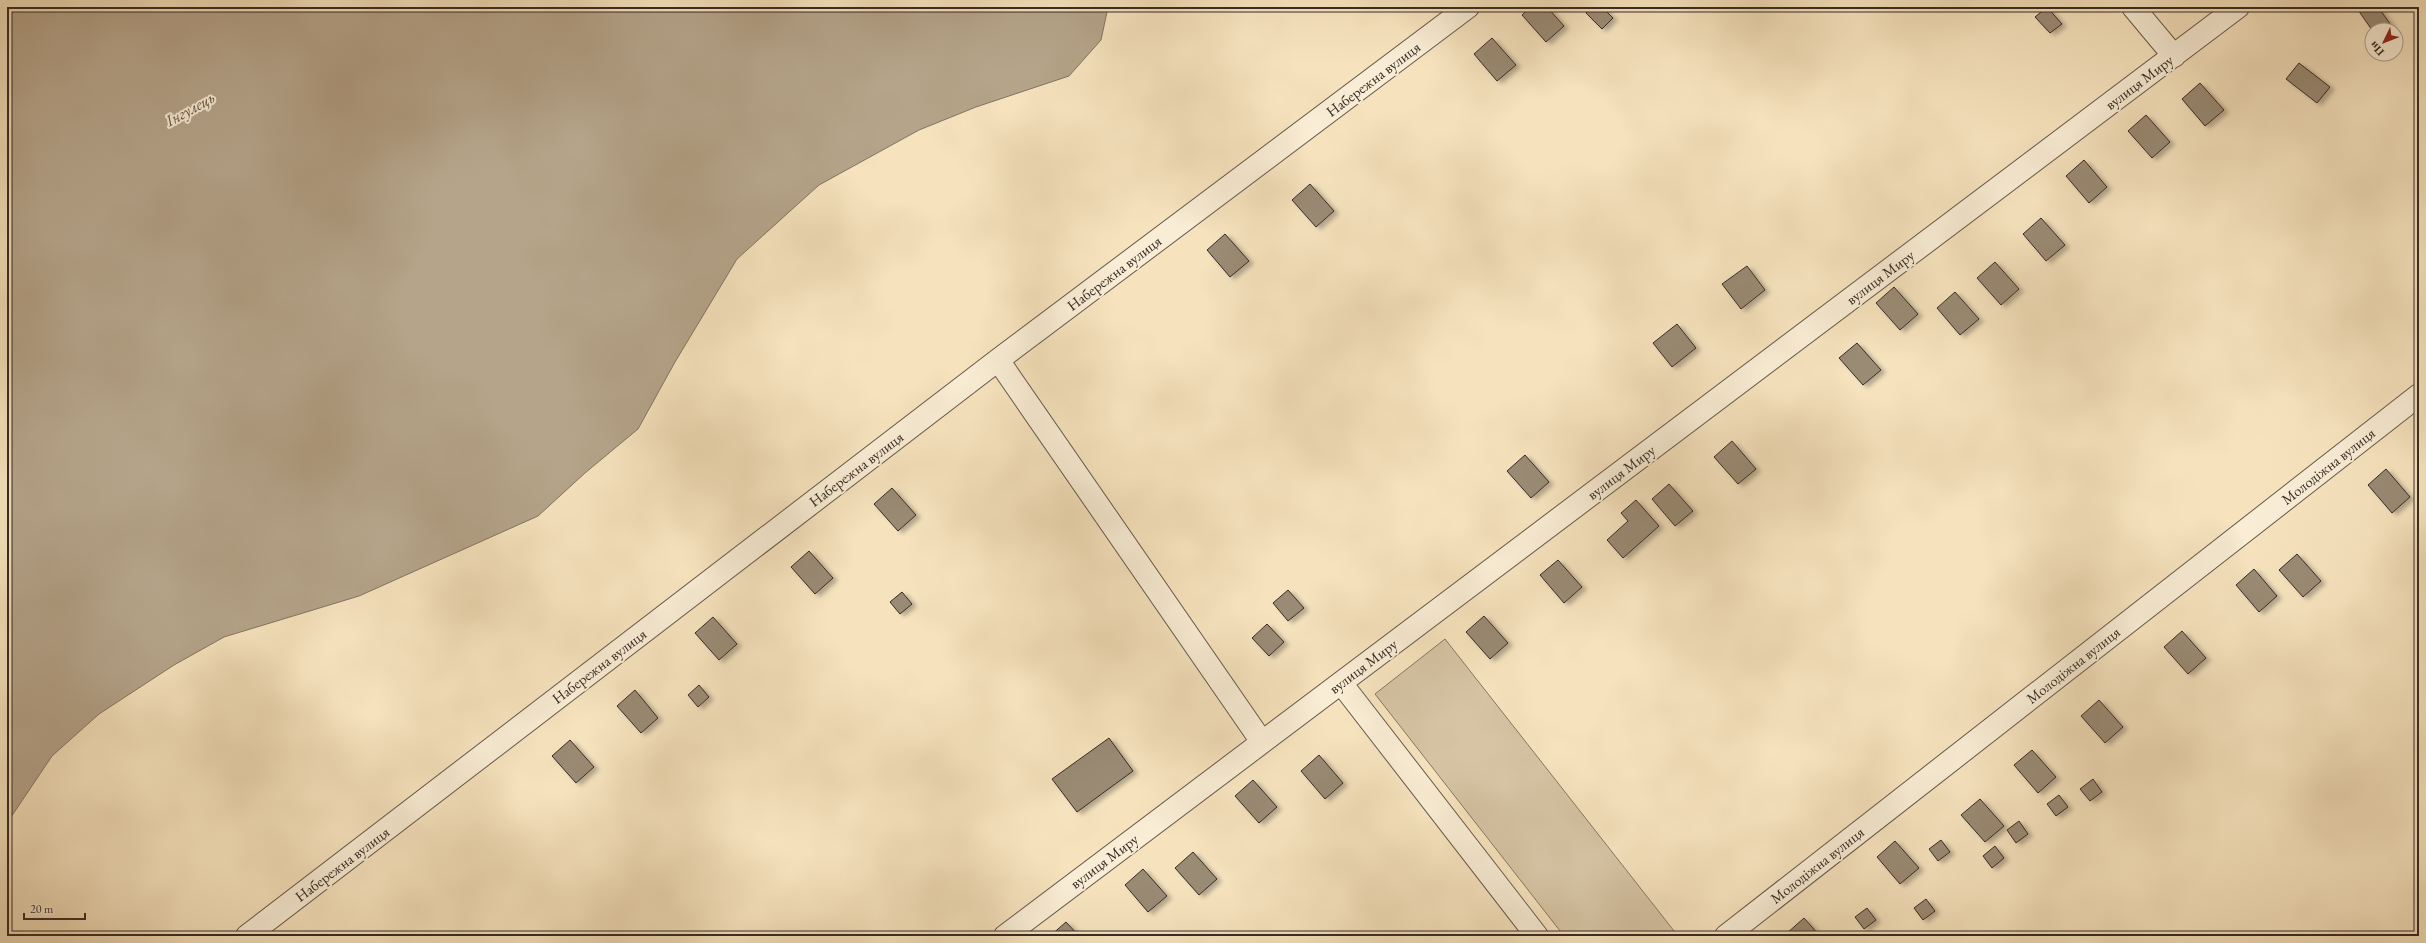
<svg xmlns="http://www.w3.org/2000/svg" width="2426" height="943" font-family="'EB Garamond',serif">
<defs>
<filter id="shadow"><feDropShadow dx="4.5" dy="2.5" stdDeviation="2" flood-color="#0004"/></filter>
</defs>
<rect width="100%" height="100%" fill="#f6e3be"/>
<filter id="stains"><feTurbulence type="fractalNoise" baseFrequency=".005" numOctaves="4"/><feColorMatrix values="0 0 0 0 .2 0 0 0 0 .09 0 0 0 0 .02 0 0 0 .5 -.17"/></filter>
<radialGradient id="worn" r=".72"><stop offset=".6" stop-color="#630" stop-opacity="0"/><stop offset="1" stop-color="#630" stop-opacity=".3"/></radialGradient>
<path fill="#d6c4a4" stroke="#867864" d="M1445,639L1678,936H1564L1375,694Z"/>
<path fill="#b5a48a" stroke="#837462" d="M7,7H1108L1101,40L1069,76L976,107L919,130L819,185L737,259L675,362L638,429L585,473L538,516L359,596L224,637L174,665L99,714L52,756L7,823Z"/>
<path fill="#9a8b75" stroke="#372b25" filter="url(#shadow)" d="M1531,7H1547L1564,26L1546,42L1522,15Z
M1592,7H1602L1613,18L1602,29L1586,13Z
M2047,7L2062,24L2050,33L2035,17Z
M2356,7H2378L2391,25L2384,30H2372Z
M1492,38L1516,65L1497,81L1474,54Z
M2299,63L2330,87L2317,103L2286,79Z
M2200,83L2224,110L2205,126L2182,99Z
M2146,115L2170,142L2152,158L2128,131Z
M2084,160L2107,187L2089,203L2066,176Z
M1310,184L1334,211L1316,227L1292,200Z
M2041,218L2065,245L2046,261L2023,234Z
M1225,234L1249,261L1230,277L1207,250Z
M1995,262L2019,289L2001,305L1977,278Z
M1747,266L1765,290L1741,309L1722,284Z
M1894,287L1918,314L1900,330L1876,303Z
M1955,292L1979,319L1960,335L1937,308Z
M1677,324L1696,348L1672,367L1653,343Z
M1857,343L1881,370L1863,385L1839,358Z
M1732,441L1756,469L1738,484L1714,457Z
M1525,455L1549,482L1531,498L1507,471Z
M2386,469L2410,497L2392,513L2368,485Z
M1669,484L1693,511L1675,526L1652,499Z
M892,488L916,515L898,531L874,504Z
M1636,500L1659,526L1623,558L1607,540L1628,521L1621,513Z
M809,551L833,578L815,594L791,567Z
M2297,554L2321,581L2303,597L2279,570Z
M1558,560L1582,587L1564,603L1540,575Z
M2254,569L2277,596L2259,612L2236,585Z
M1288,590L1304,608L1288,621L1273,603Z
M902,592L912,604L900,614L890,602Z
M1484,616L1508,643L1490,659L1466,632Z
M713,617L737,644L719,660L695,633Z
M1267,624L1284,642L1269,656L1252,638Z
M2182,631L2206,658L2188,674L2164,647Z
M699,685L709,697L698,707L688,695Z
M635,690L658,718L641,733L617,706Z
M2099,700L2123,727L2105,743L2081,716Z
M1109,738L1133,771L1077,812L1052,779Z
M570,740L594,767L576,783L552,756Z
M2032,750L2056,777L2038,793L2014,765Z
M1319,755L1343,783L1325,799L1301,771Z
M2093,779L2102,792L2090,801L2080,789Z
M1253,780L1277,807L1259,823L1235,796Z
M2059,795L2068,807L2056,816L2047,804Z
M1980,799L2004,826L1985,842L1961,815Z
M2019,821L2028,834L2016,843L2007,830Z
M1941,840L1950,852L1938,861L1929,849Z
M1895,841L1919,868L1900,884L1877,857Z
M1995,846L2004,858L1992,868L1983,856Z
M1193,852L1217,879L1199,895L1175,868Z
M1143,869L1167,896L1148,912L1125,885Z
M1926,899L1935,911L1923,920L1914,908Z
M1867,908L1876,920L1864,929L1855,917Z
M1804,918L1820,936H1788L1786,934Z
M1066,922L1079,936H1050Z"/>
<g fill="none" stroke-linecap="round" stroke-linejoin="round">
<defs>
<path id="minor" d="M2133,7L2174,56
M998,360L1262,742
M1341,683L1537,936
M247,936L998,360L1468,7
M1005,936L2238,7
M1726,936L2419,395"/>
</defs>
<use href="#minor" stroke="#67594b" stroke-width="24"/>
<use href="#minor" stroke="#f9edd5" stroke-width="22"/>
</g>
<g text-anchor="middle" dominant-baseline="central" stroke-width="4" stroke-linejoin="round" paint-order="stroke">
<g font-size="15" fill="#372b25" stroke="#f9edd5">
<text transform="translate(1373 79) rotate(-37)">Набережна вулиця</text>
<text transform="translate(2139 82) rotate(-37)">вулиця Миру</text>
<text transform="translate(1114 273) rotate(-37)">Набережна вулиця</text>
<text transform="translate(1880 277) rotate(-37)">вулиця Миру</text>
<text transform="translate(2328 466) rotate(-38)">Молодіжна вулиця</text>
<text transform="translate(856 469) rotate(-37)">Набережна вулиця</text>
<text transform="translate(1621 472) rotate(-37)">вулиця Миру</text>
<text transform="translate(2073 665) rotate(-38)">Молодіжна вулиця</text>
<text transform="translate(599 666) rotate(-37)">Набережна вулиця</text>
<text transform="translate(1363 666) rotate(-37)">вулиця Миру</text>
<text transform="translate(1104 861) rotate(-37)">вулиця Миру</text>
<text transform="translate(342 864) rotate(-37)">Набережна вулиця</text>
<text transform="translate(1817 865) rotate(-38)">Молодіжна вулиця</text>
</g>
<g font-size="16" font-style="italic" fill="#5d4f43" stroke="#f9edd5">
<text transform="translate(190 109) rotate(-29)">Інгулець</text>
</g>
</g>
<rect width="2426" height="943" fill="none" stroke="#f6e3be" stroke-width="24"/>
<rect x="8" y="8" width="2410" height="927" fill="none" stroke="#372b25" stroke-width="2"/>
<rect x="12" y="12" width="2402" height="919" fill="none" stroke="#372b25"/>
<g transform="translate(2384 42) rotate(227)"><circle r="19" fill="#f9edd5" stroke="#ab9f8f"/>
<path d="M0-3L7 15L0 10L-7 15Z" fill="#8f2418"/>
<text y="-6" font-size="11" font-weight="bold" text-anchor="middle" fill="#372b25">Пн</text>
</g>
<path d="M24 913v6h61v-6" fill="none" stroke="#372b25" stroke-width="2"/>
<text x="30" y="913" font-size="12" fill="#372b25" stroke="#f9edd5" stroke-width="3" paint-order="stroke">20 m</text>
<rect width="100%" height="100%" filter="url(#stains)"/>
<rect width="100%" height="100%" fill="url(#worn)"/>
</svg>
